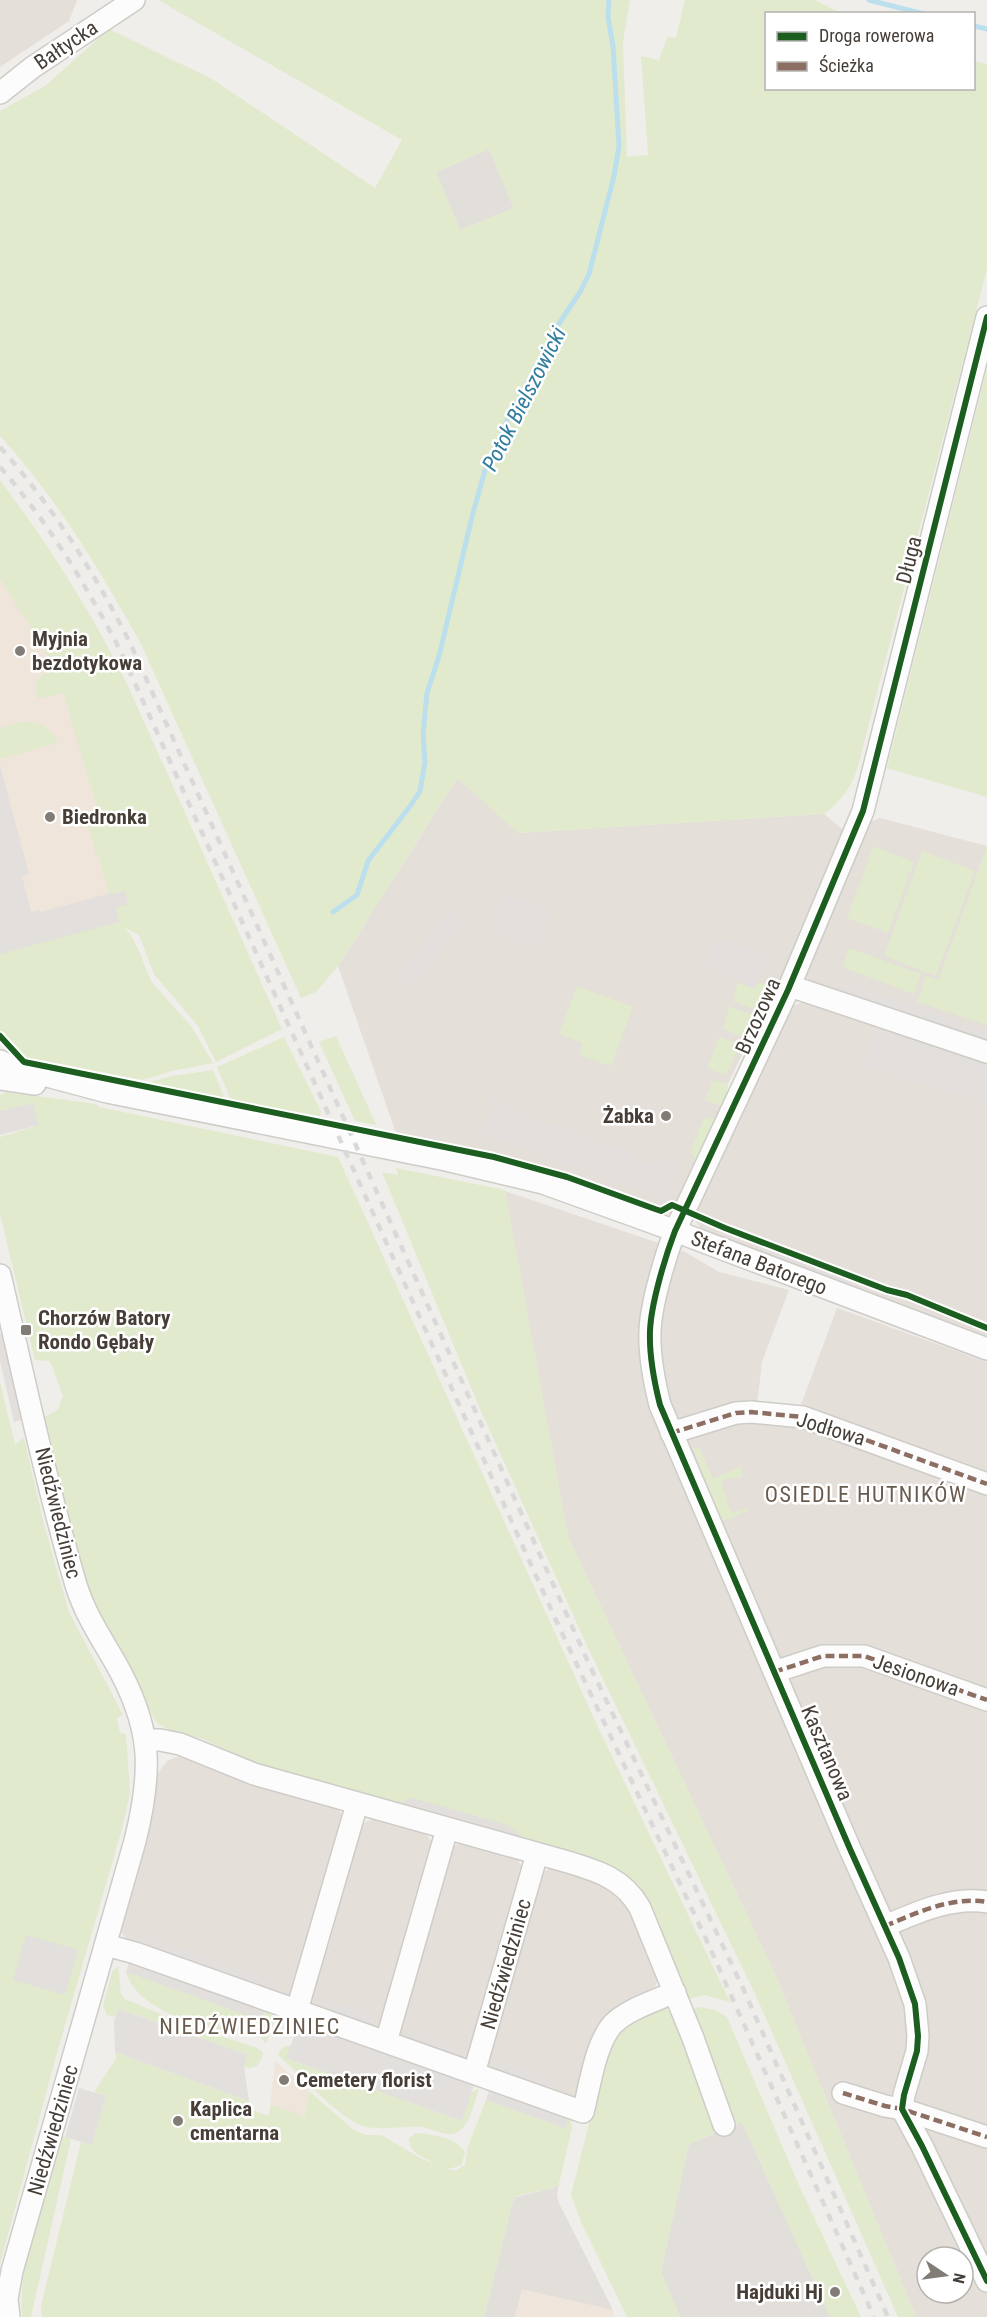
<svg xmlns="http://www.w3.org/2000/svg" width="987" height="2317" font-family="'Roboto Condensed',sans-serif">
<rect width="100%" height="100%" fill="#f0eeeb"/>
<path fill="#e4dfd8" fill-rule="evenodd" d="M0,0H77L69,21L0,67Z
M458,777L518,833L824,814L846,832L764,1020L754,1029L728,1084L726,1102L672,1213L663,1216L399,1142L338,966Z
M880,818L987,846V1044L815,985L807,978L805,972L864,827L872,821Z
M807,1002L987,1060V1340L702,1230L696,1222L698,1205L788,1010L797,1004Z
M505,1191L685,1252L719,1272L789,1290L762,1362L757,1406L799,1410L837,1308L987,1362V2317H916L774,1972L568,1537ZM927,2257H963V2293H927Z
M181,1755L335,1806L343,1816L292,1995L289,1996L128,1942L122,1933L120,1928L152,1816L158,1773L167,1761Z
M377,1817L424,1831L434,1845L382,2025L375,2028L312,2007L310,1999L361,1824Z
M463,1841L514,1856L524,1869L470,2056L464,2059L400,2037L398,2033L452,1847Z
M551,1868L602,1882L626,1900L658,1978L655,1988L576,2097H569L488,2068L486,2064L541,1873Z"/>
<path fill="#efe5db" d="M0,551V564L189,903L0,965Z
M275,2061L309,2091L303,2119L270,2107Z
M522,2288L613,2310L614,2317H515Z"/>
<path fill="#e2deda" d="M489,149L514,208L460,230L436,172Z
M742,2122L830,2317H680L661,2272L689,2144Z
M559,2184L557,2195L559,2203L613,2310L522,2289L515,2317H484L513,2200L516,2197L553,2188Z"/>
<path fill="#e1eacc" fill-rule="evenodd" d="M158,0H630L623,42L627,157L648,155L641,56L659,60L667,37L676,38L685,0H815L841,13L766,14V88H974V61L987,64V269L866,735C857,770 855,791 824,814L518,833L457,778L338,966L316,992L301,998L140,642C99,569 57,498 0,436V111L45,86L109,29L212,79L375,188L402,140ZM489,149L514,208L460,230L436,172Z
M987,368V797L887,768Z
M0,480C49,545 92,613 128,686L282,1029L216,1062L198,1026L154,974L139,935L123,927L131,935L139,951L151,981L191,1026L213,1063L172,1071L143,1080L25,1057L0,1030V954L119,922L116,907L128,904L111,893L109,894L98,855H96L85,815L98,811L63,693L38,699C31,677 39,679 55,666L0,579Z
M22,722C38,720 52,728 58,743L0,759V728Z
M873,846L914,862L888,933L847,918Z
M987,846V1025L917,1002L926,976L938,980Z
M922,851L975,871L936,976L884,956Z
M849,948L921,974L914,994L842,967Z
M738,982L753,989L758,983H763L772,990L762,1012L733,1001Z
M577,986L633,1007L611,1066L579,1055L583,1043L559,1034Z
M731,1007L759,1017L749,1026L743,1037L723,1029L729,1008Z
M336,1036L375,1122L376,1125L355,1121L319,1042Z
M284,1037L321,1111L320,1116L231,1100L217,1067Z
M720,1037L740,1045L726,1075L709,1069L708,1066L718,1039Z
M213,1070L225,1099L146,1083L172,1076Z
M713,1080L728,1084L724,1107L705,1100Z
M6,1092L96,1104L99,1107L338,1157L597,1725L730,2002L704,1995L684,2000L639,1895L525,1839L412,1798L396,1805L267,1770L203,1739L176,1733L157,1723L106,1635L82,1573L43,1418L58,1409L63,1396L50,1361L35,1360L0,1214V1137L39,1125L32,1103L0,1111V1095Z
M709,1117L718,1121L696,1164L691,1151L703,1120Z
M396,1168L505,1190L568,1537L774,1972L916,2317H898L755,1994L588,1648L479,1407L382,1172L398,1175Z
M0,1382L15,1444L24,1438L44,1525L69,1612L123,1715L117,1718L120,1733L126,1734L130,1793L122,1829L57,2053L0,2264Z
M699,1447L713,1479L742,1466V1477L722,1480L723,1491H725L728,1506H730L731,1513L747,1508V1511L721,1522L693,1448Z
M118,1966L121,1994L125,1999L191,2027L255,2047L263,2052C262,2063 255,2071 244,2067L248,2055L118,2009L115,2017L107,2015L103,2006L112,1972Z
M126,1972L260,2019L265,2008C279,2018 271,2030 266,2044L254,2029C242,2028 229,2032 217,2029C187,2024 134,2004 126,1972Z
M662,2007L675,2014L719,2131L689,2144L661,2272L680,2317H627L582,2224L571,2195L605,2059C618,2022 629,2023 662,2007Z
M699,2007L715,2010L727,2017L798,2183L861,2317H830L742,2122L734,2125L690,2010Z
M286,2046H291L287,2058L462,2121L471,2093L479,2088C473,2104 470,2135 448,2134C439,2133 430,2128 421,2127C403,2126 384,2130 366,2127C344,2123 296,2071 278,2055L281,2049Z
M115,2052L249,2101L253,2110L269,2116L270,2107L274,2105L304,2117L309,2091L354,2130L366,2135H381L422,2159L436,2164C426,2158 408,2154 409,2138L416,2133C432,2134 457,2138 465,2152L462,2164L453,2168H447L455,2171L465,2165L467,2149L486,2100L565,2128L570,2116L572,2128L559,2184L553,2188L516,2196L513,2200L484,2317H42L41,2306L81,2142L92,2145L106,2096L94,2092L116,2059Z
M61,2136L71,2139L31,2317H22C17,2262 46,2190 61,2136Z"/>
<path fill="#e2dfdc" d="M0,765L29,874L22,876L31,912L40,910L41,912L111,893L113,894L125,891L128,904L116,907L119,922L0,954Z
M504,894L552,911L537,948L489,931Z
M450,911L464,922L408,991L395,980Z
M715,937L769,955L754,989L706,967Z
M846,983L987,1031V1044L839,994Z
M875,1029L987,1066V1105L863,1065Z
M483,1095L493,1097L506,1108L636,1155L634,1161L650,1166L655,1154L679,1163L666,1200L489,1136L481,1131L493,1107Z
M33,1103L39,1125L0,1135V1111Z
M763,1247L851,1281L854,1289L754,1251Z
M5,1333L25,1419L14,1422L0,1361V1334Z
M412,1798L507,1825L525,1839L396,1805Z
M136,1932L277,1982L273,1993L132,1944Z
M26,1935L78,1950L65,1995L13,1980Z
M130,1960L265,2008L261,2020L126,1972Z
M320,1997L373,2015L368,2027L316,2009Z
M118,2009L248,2055L244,2067L249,2101L115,2052L114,2021Z
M300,2020L475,2082L462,2121L286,2058Z
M408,2028L461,2047L457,2059L404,2040Z
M496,2059L554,2080L550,2092L492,2071Z
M490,2087L570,2116L565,2128L486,2100Z
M79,2088L106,2096L92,2145L65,2137Z"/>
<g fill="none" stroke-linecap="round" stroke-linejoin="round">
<path stroke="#bcdfed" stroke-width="5" d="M869,0L924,14
M974,26L987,29
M333,912L357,895L368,861L411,805L420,791L425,762L423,735L427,693L439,656L472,517L485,470L506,423L560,322L580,292L589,274L614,176L619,146L613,46L608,17L609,0"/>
<defs>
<path id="minor" d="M0,93L33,67L134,0
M987,317L863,811L788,990L675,1231C665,1257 651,1304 650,1331C649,1356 654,1381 660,1405L850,1849L899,1958L915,2004L918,2036L917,2051L904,2095L902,2109L922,2146L987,2281
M790,986L987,1052
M0,1061L10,1066L107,1092L446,1160L543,1183L654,1223L987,1349
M0,1079L35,1084
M0,1275C24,1378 46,1483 76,1585C85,1614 100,1636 115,1662C152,1727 153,1769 135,1841L12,2271L7,2299L9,2317
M671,1433L736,1413L751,1412L803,1417L987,1484
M774,1672L823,1656H864L987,1700
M146,1740H160L180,1744L254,1774L568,1862C598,1871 624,1879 640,1908L693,2038L724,2125
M885,1926C916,1913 952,1896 987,1902
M106,1945L135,1953L583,2112C590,2086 595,2044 613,2024C628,2009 655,2001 675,1992
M297,2010L357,1804
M386,2042L447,1829
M474,2073L537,1854
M843,2093L885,2106L902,2109L987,2137"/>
</defs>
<use href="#minor" stroke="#ceccc8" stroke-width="24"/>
<use href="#minor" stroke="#fdfcfc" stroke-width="21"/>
<path stroke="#d9d9d8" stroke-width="4.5" stroke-dasharray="8 8" stroke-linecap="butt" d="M0,447C53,507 95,573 131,645L589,1664L742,1986L888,2317
M0,467C48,522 86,585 120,650L555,1618L706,1939L874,2317"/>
<path stroke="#8d6e63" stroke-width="4.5" stroke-dasharray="9 4.5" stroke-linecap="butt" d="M671,1433L736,1413L751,1412L803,1417L987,1484
M774,1672L823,1656H864L987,1700
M885,1926C916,1913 952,1896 987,1902
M843,2093L885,2106L902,2109L987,2137"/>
<defs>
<path id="cycleway" d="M987,317L863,811L788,990L675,1231C665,1257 651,1304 650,1331C649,1356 654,1381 660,1405L850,1849L899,1958L915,2004L918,2036L917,2051L904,2095L902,2109L922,2146L987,2281
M0,1036L24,1062L494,1157L567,1177L655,1209L661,1211L672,1205L725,1228L887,1290L907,1295L987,1328"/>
</defs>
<use href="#cycleway" stroke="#fff" stroke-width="10"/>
<use href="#cycleway" stroke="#1b5e20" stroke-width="6"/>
</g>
<g fill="#827c76" stroke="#fff" stroke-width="2">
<circle cx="20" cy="651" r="6"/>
<circle cx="50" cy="817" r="6"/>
<circle cx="666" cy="1116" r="6"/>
<rect x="20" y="1324" width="12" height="12" rx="3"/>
<circle cx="284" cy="2080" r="6"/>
<circle cx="178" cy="2121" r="6"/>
<circle cx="835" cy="2292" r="6"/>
</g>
<g text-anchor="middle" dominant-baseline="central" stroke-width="5" stroke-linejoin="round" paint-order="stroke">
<g font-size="21" fill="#463e37" stroke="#fff">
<text transform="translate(66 45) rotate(-34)">Bałtycka</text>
<text transform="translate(909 560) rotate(-76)">Długa</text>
<text transform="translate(758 1016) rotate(-66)">Brzozowa</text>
<text transform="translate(759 1263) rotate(21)">Stefana Batorego</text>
<text transform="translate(831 1429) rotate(17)">Jodłowa</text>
<text transform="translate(58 1513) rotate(76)">Niedźwiedziniec</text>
<text transform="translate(916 1675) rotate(19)">Jesionowa</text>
<text transform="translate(827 1753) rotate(67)">Kasztanowa</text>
<text transform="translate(506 1964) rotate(-74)">Niedźwiedziniec</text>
<text transform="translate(53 2130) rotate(-74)">Niedźwiedziniec</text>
</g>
<g font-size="21" font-weight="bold" fill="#463e37" stroke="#fff" text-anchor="start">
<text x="32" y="639">Myjnia<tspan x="32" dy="24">bezdotykowa</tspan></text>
<text x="62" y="817">Biedronka</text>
<text x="654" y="1116" text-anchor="end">Żabka</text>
<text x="38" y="1318">Chorzów Batory<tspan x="38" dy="24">Rondo Gębały</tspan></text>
<text x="296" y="2080">Cemetery florist</text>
<text x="190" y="2109">Kaplica<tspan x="190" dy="24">cmentarna</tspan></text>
<text x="823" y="2292" text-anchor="end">Hajduki Hj</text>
</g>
<g font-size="22" font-style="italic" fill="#307d9f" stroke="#fff">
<text transform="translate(524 399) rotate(-63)">Potok Bielszowicki</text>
</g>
<g font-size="22" letter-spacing="1.5" fill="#695b4e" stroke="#fff">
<text x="866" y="1494">OSIEDLE HUTNIKÓW</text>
<text x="250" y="2026">NIEDŹWIEDZINIEC</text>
</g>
</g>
<rect x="765" y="12" width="210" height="78" fill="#ffffff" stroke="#b5b2af" stroke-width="1.5"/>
<rect x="777" y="32" width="30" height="9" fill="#1b5e20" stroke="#b5b2af" stroke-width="1.5"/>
<text x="819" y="42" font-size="18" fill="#463e37">Droga rowerowa</text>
<rect x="777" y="62" width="30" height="9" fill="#8d6e63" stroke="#b5b2af" stroke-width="1.5"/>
<text x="819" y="72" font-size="18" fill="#463e37">Ścieżka</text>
<g transform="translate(945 2275) rotate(103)"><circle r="28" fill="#ffffff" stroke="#b5b2af" stroke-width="1.5"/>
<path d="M0-4.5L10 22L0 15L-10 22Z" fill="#827c76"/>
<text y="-9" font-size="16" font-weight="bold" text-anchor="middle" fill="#463e37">N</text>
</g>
</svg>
